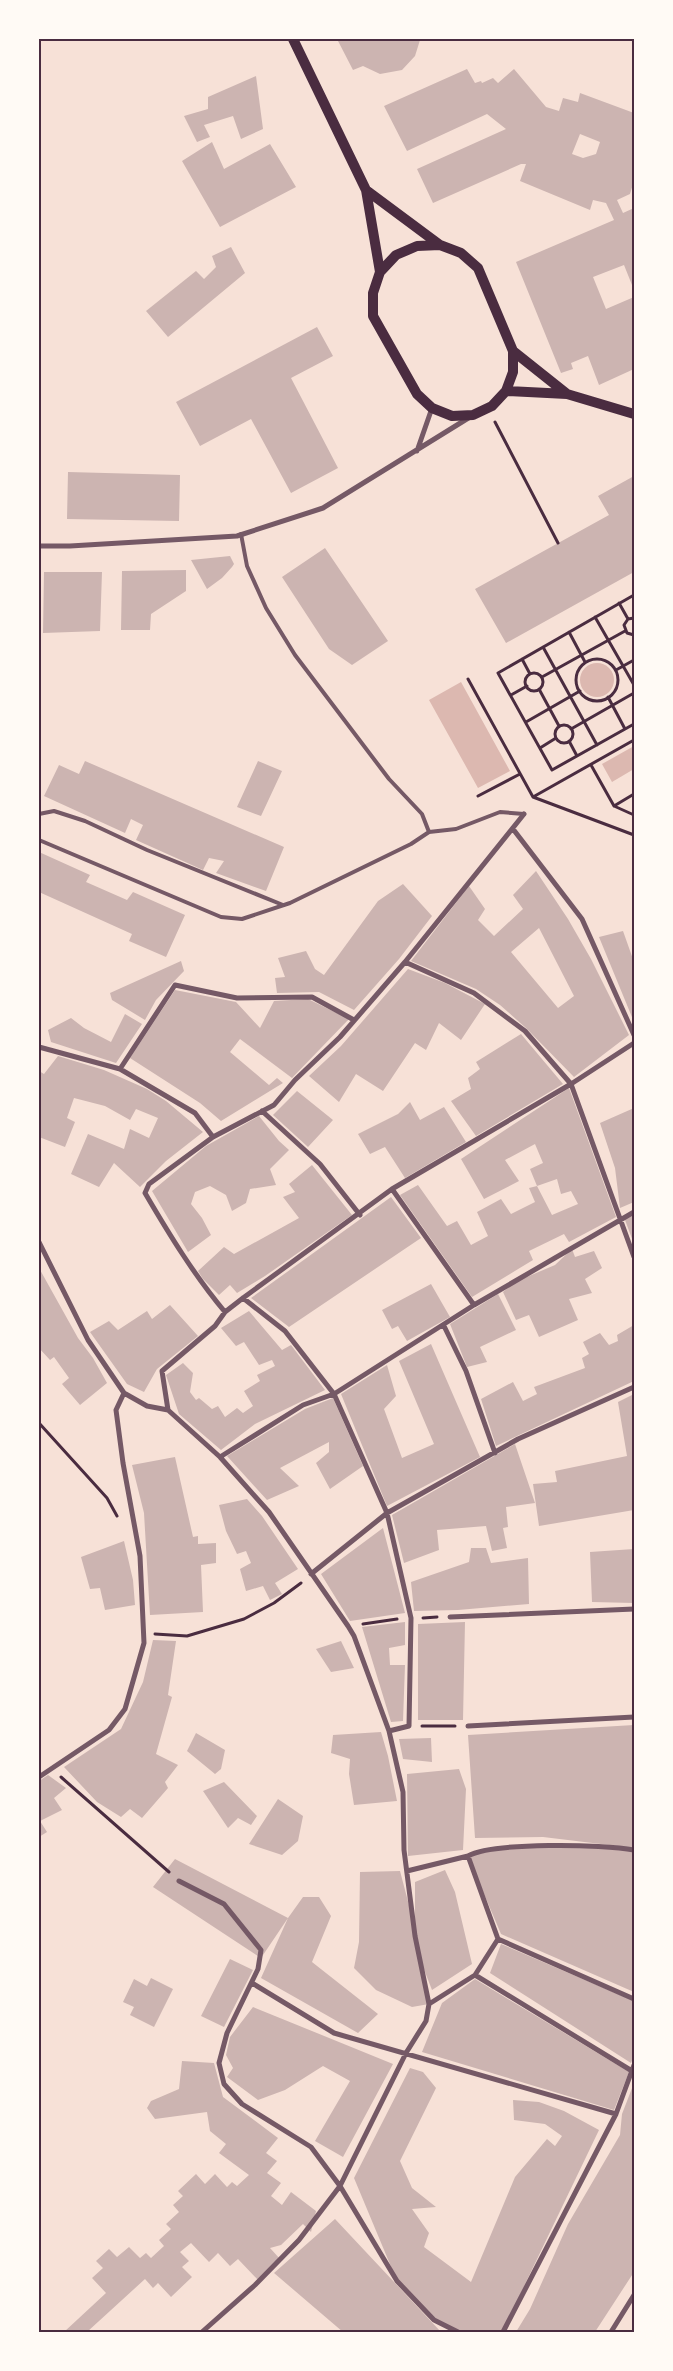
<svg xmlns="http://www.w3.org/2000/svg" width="673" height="2371" font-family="Lato,sans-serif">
<rect width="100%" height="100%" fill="#f7e1d7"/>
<path fill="#dcb8b0" d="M580 680a17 17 0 1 1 34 0a17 17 0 1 1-34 0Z
M461,682L510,771L478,788L429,700Z
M634,746V769L612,782L602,764Z"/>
<path fill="#ccb4b1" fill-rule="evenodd" d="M337,39H420V40L415,56L402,70L380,74L363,66L353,70Z
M467,69L475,83L481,81L482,83L493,78L498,83L514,69L546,107L559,111L563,98L578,102L580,93L634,113V181L630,194L617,200L623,213L634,208V290L624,265L593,277L606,309L634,297V369L599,385L588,356L571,363L573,369L561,373L516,262L614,220L606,203L593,200L590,210L520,181L526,164H521L433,203L417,169L506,129L487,114L407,151L384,106ZM580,134L600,142L596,154L583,158L572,154Z
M256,76L263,129L241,139L233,116L204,125L210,137L197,142L184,116L208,109V97Z
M212,142L224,169L270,144L296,187L220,227L182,161Z
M231,247L245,273L168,337L146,311L196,271L204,279L216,267L212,256Z
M317,327L333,356L291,378L338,468L291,493L251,419L200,446L176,402Z
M68,472L180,475L179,521L67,519Z
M634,476V572L506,643L475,589L609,515L598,496Z
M325,548L388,641L352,665L329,649L282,577Z
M230,556L234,564L232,567L222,578L207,589L191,560Z
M186,570V591L151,614L150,630H121L122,571Z
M44,572H102L100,631L43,633Z
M85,761L284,847L266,891L216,873L224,861L209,858L203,870L136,840L143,825L131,819L125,833L44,796L59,765L79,774Z
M258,761L282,771L261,816L237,807Z
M39,852L90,875L86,882L127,900L133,892L185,915L166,957L129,941L132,934L39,892Z
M536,871L568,919L591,959L629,1035L574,1077L526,1028L500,1005L476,989L411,961L469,886L485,909L478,920L494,936L523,909L513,895ZM539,928L574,996L558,1008L511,952Z
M403,884L432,916L399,959L354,1010L319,992L277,993L275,978L285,977L278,958L306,951L315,969L324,975L378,901Z
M623,931L634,962V1022L599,937Z
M181,961L184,971L156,1000L145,1020L112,1000L110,993Z
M408,969L445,983L485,1004L461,1040L439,1023L426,1050L415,1043L383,1091L356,1074L339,1102L309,1076L341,1046Z
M175,990L236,1002L260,1028L274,1001L308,999L349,1019L292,1078L240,1039L230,1052L269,1085L277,1078L283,1083L221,1121L200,1103L130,1058Z
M125,1014L142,1024L116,1063L51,1042L48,1030L71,1018L84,1028L111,1042Z
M521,1034L563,1084L476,1136L451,1101L471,1089L468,1078L480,1069L476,1062Z
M58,1056L104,1070L147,1089L166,1101L203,1132L166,1161L140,1187L114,1163L99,1187L71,1174L88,1134L124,1149L130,1129L149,1138L158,1118L136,1109L130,1120L105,1106L74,1098L67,1118L75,1122L65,1147L39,1137V1071L44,1074Z
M569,1088L616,1217L569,1242L564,1234L529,1251L533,1260L472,1297L400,1195L418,1185L447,1226L457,1221L471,1245L488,1236L477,1212L501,1199L511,1214L535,1202L529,1188L537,1186L530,1169L543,1163L535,1144L505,1160L519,1181L484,1199L461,1159ZM557,1179L561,1194L571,1191L578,1204L552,1215L537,1186Z
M297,1091L333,1120L308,1147L273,1115Z
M410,1102L420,1120L444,1107L466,1142L405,1178L385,1147L370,1154L358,1134L398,1114Z
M634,1108V1202L620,1208L615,1168L600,1123Z
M259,1116L279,1141L289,1150L270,1169L276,1185L250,1189L246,1203L232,1211L226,1195L210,1186L195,1192L191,1204L202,1218L211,1235L188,1252L152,1191L206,1146Z
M312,1165L352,1215L265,1276L237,1293L230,1285L219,1295L203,1279L198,1271L224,1247L234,1254L299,1218L283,1197L295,1192L289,1184Z
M391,1197L421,1238L289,1327L251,1298Z
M634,1215V1244L625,1220Z
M572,1249L575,1257L594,1251L602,1268L585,1279L592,1293L569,1299L578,1320L539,1337L529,1315L516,1320L503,1292L515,1282L555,1265Z
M39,1268L78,1338L93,1358L107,1383L80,1405L62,1384L69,1378L54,1357L50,1360L39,1348Z
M431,1284L450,1317L407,1341L398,1326L392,1329L382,1310Z
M498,1294L516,1330L480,1347L487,1362L467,1367L450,1324Z
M170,1305L198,1336L157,1369L144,1392L127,1384L90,1332L109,1321L118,1330L147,1311L152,1319Z
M249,1311L282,1350L291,1345L325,1390L255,1424L221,1450L179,1414L166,1375L183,1363L193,1373L190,1392L196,1400L199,1398L212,1409L218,1406L225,1417L237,1408L243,1413L253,1406L244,1391L260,1381L257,1375L275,1366L272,1360L259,1365L244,1342L236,1346L221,1328Z
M634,1325V1381L496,1446L481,1399L513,1382L523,1401L537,1394L534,1387L585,1368L582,1358L589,1354L583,1342L600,1333L609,1345L618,1341L617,1335Z
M431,1344L480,1457L387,1506L341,1394L387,1365L396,1396L384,1409L402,1458L434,1444L399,1361Z
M634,1394V1510L539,1526L533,1484L557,1482L555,1471L627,1456L618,1402Z
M333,1398L363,1466L330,1489L316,1463L329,1452V1442L280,1468L299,1486L267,1500L227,1456L305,1409Z
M515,1444L535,1503L506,1507L508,1527L503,1528L507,1548L492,1551L486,1526L437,1530L439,1550L404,1563L392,1515Z
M175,1457L193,1537L198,1536V1544L216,1543V1563L201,1565L203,1612L150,1615L144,1513L132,1465Z
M247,1499L262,1516L298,1569L275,1583L282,1594L270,1600L263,1586L246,1591L240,1569L251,1563L246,1551L237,1554L226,1531L219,1505Z
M383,1528L405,1613L350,1621L321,1574Z
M124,1541L133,1580L135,1605L105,1610L100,1588L90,1589L81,1557Z
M471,1548H486L491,1563L528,1558L529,1604L458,1610L414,1611L411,1582L469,1562Z
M634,1549V1603L592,1602L590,1552Z
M405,1622V1645L389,1648L390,1665H405L403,1721L391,1722L362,1627Z
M465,1622L463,1720H418V1624Z
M153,1640L176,1641L168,1695L172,1697L156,1754L178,1765L165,1782L168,1788L142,1818L130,1809L121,1817L97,1802L64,1767L121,1729L143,1682Z
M341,1641L354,1668L331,1672L316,1649Z
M634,1725V1848L543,1837L475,1838L468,1735Z
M381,1732L388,1756L397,1801L354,1805L349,1774L350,1759L331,1753L333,1735Z
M196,1733L225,1750L221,1769L215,1774L187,1751Z
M431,1738L432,1762L403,1759L399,1739Z
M459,1769L466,1789L463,1850L408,1856L407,1774Z
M48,1775L66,1788L54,1798L62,1810L40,1821L47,1832L39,1837V1781Z
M224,1782L257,1816L251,1825L238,1818L228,1828L203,1791Z
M278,1799L303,1816L298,1841L282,1855L249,1844Z
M553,1846L634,1850V1992L501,1934L468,1856L508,1848Z
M175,1859L288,1918L261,1958L153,1887Z
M445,1870L455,1892L472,1964L432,1990L420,1959L429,2004L412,2007L376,1990L354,1968L359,1942L360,1872L400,1871L415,1928V1882Z
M303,1897H319L331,1916L312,1962L378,2014L358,2033L261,1978L288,1918Z
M501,1944L634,2001V2056L631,2063L490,1973Z
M230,1959L253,1970L224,2027L201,2016Z
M151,1978L173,1989L154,2027L130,2015L134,2007L123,2002L134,1979L147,1986Z
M475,1979L629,2072L614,2110L422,2052L442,2003Z
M253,2007L393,2064L343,2157L315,2141L350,2081L323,2066L285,2090L258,2100L227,2077L233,2068L226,2055L230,2037Z
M182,2061L214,2063L223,2097L278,2138L266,2153L277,2161L267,2173L281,2183L271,2196L282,2205L291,2192L316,2211L311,2232L303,2224L281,2245L270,2248L280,2259L258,2280L238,2259L230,2266L218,2253L209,2262L191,2243L180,2252L189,2261L182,2267L192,2277L171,2297L158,2283L153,2288L145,2279L87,2332H64L106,2293L92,2278L103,2268L96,2261L109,2249L117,2257L129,2247L140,2258L146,2253L151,2258L164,2246L159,2240L171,2229L166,2224L179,2212L173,2205L183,2196L178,2191L196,2174L205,2184L215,2174L227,2187L232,2182L237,2186L249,2175L219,2153L226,2144L210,2131L207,2112L155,2119L147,2108L151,2101L179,2089Z
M410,2068L423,2072L436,2088L400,2161L412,2188L436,2207L412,2209L429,2233L424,2247L471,2282L515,2177L547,2139L555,2146L562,2136L545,2124L514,2120L513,2100L539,2102L564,2111L599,2130L502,2332H458L434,2320L397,2281L354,2178Z
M634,2083V2272L595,2332H516L530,2309L568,2224L620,2135L622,2114Z
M335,2219L441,2332H343L274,2273Z"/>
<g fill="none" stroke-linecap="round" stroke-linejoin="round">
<path stroke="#4a2c40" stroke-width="3" d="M495,422L558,543
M634,595L498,673L552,770L634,724
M619,603L628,619
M595,617L634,685
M634,618L628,619L624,625L627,633L634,635
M569,632L585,662
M543,647L597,745
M522,659L530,674
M576 680a21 21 0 1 1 42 0a21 21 0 1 1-42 0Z
M616,670L634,660
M525 682a9 9 0 1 1 18 0a9 9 0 1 1-18 0Z
M542,677L625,631
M468,679L533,797L634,835
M539,689L559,726
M511,695L527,686
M608,697L625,729
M526,722L580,691
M555 734a9 9 0 1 1 18 0a9 9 0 1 1-18 0Z
M571,729L634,693
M569,741L577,756
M540,748L556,738
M591,765L614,806
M634,794L614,806L634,815
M478,796L520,774
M533,797L634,740
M39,1423L107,1498L117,1516
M423,1618L437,1617
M363,1624L397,1619
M155,1634L187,1636L244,1619L274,1603L301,1583
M422,1726H455
M61,1777L169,1872"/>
<path stroke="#755966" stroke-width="4" d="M39,814L54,811L85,821L147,850L283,905
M429,832L456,829L500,812L524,814
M39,840L221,917L242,919L290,903L411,844L429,832L422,814L389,779L295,655L266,608L247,566L241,534"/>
<path stroke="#755966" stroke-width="5" d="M417,451L432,408
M39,546H70L237,536L323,508L470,417
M513,829L582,919L634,1035
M405,962L474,993L525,1031L571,1084L634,1257
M39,1047L120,1069L195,1113L213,1137
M120,1069L175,985L237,998L312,997L354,1020
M262,1111L320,1164L360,1215
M392,1189L474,1305
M39,1242L88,1340L124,1393L147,1406L168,1410L220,1457L269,1512L348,1626L354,1636L389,1731L403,1792L404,1850L415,1936L429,2004L426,2021L406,2053L340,2186L299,2240L255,2285L202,2332
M243,1298L285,1331L334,1394L387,1513L411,1618L409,1726L389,1731
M225,1312C194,1275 169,1234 145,1193L149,1184L213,1137L274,1105L295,1080L340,1037L405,962L524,814
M444,1326L466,1371L495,1453
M168,1410L162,1371L215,1326L225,1312L243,1298L392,1189L571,1084L634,1043
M220,1457L303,1405L334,1394L474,1305L634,1212
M311,1574L387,1513L518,1439L634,1387
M450,1617L634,1609
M468,1726L634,1717
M39,1777L109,1730L125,1709L144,1643L140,1556L123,1463L116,1410L124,1393
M407,1871L468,1856C493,1842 603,1844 634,1850
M179,1881L224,1904L261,1950L258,1969L227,2033L219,2063L224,2084L242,2104L311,2147L340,2186L397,2281L434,2320L458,2332
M498,1939L634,1999
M475,1975L632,2071
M252,1983L334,2033L616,2114
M429,2004L475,1975L498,1939L468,1856
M503,2332L616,2114L634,2065
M611,2332L634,2295"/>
<path stroke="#4a2c40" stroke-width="10" d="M293,39L366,190L380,272
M366,190L440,245
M440,245L461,253L478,268L513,351V372L506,391L492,406L473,415L452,416L432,408L417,394L373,316V293L380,272L396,255L417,246Z
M513,351L567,394
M506,391L567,394L634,414"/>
</g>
<rect width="673" height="2371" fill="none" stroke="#fffaf5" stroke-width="80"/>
<rect x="40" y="40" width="593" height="2291" fill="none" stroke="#4a2c40" stroke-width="2"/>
</svg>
